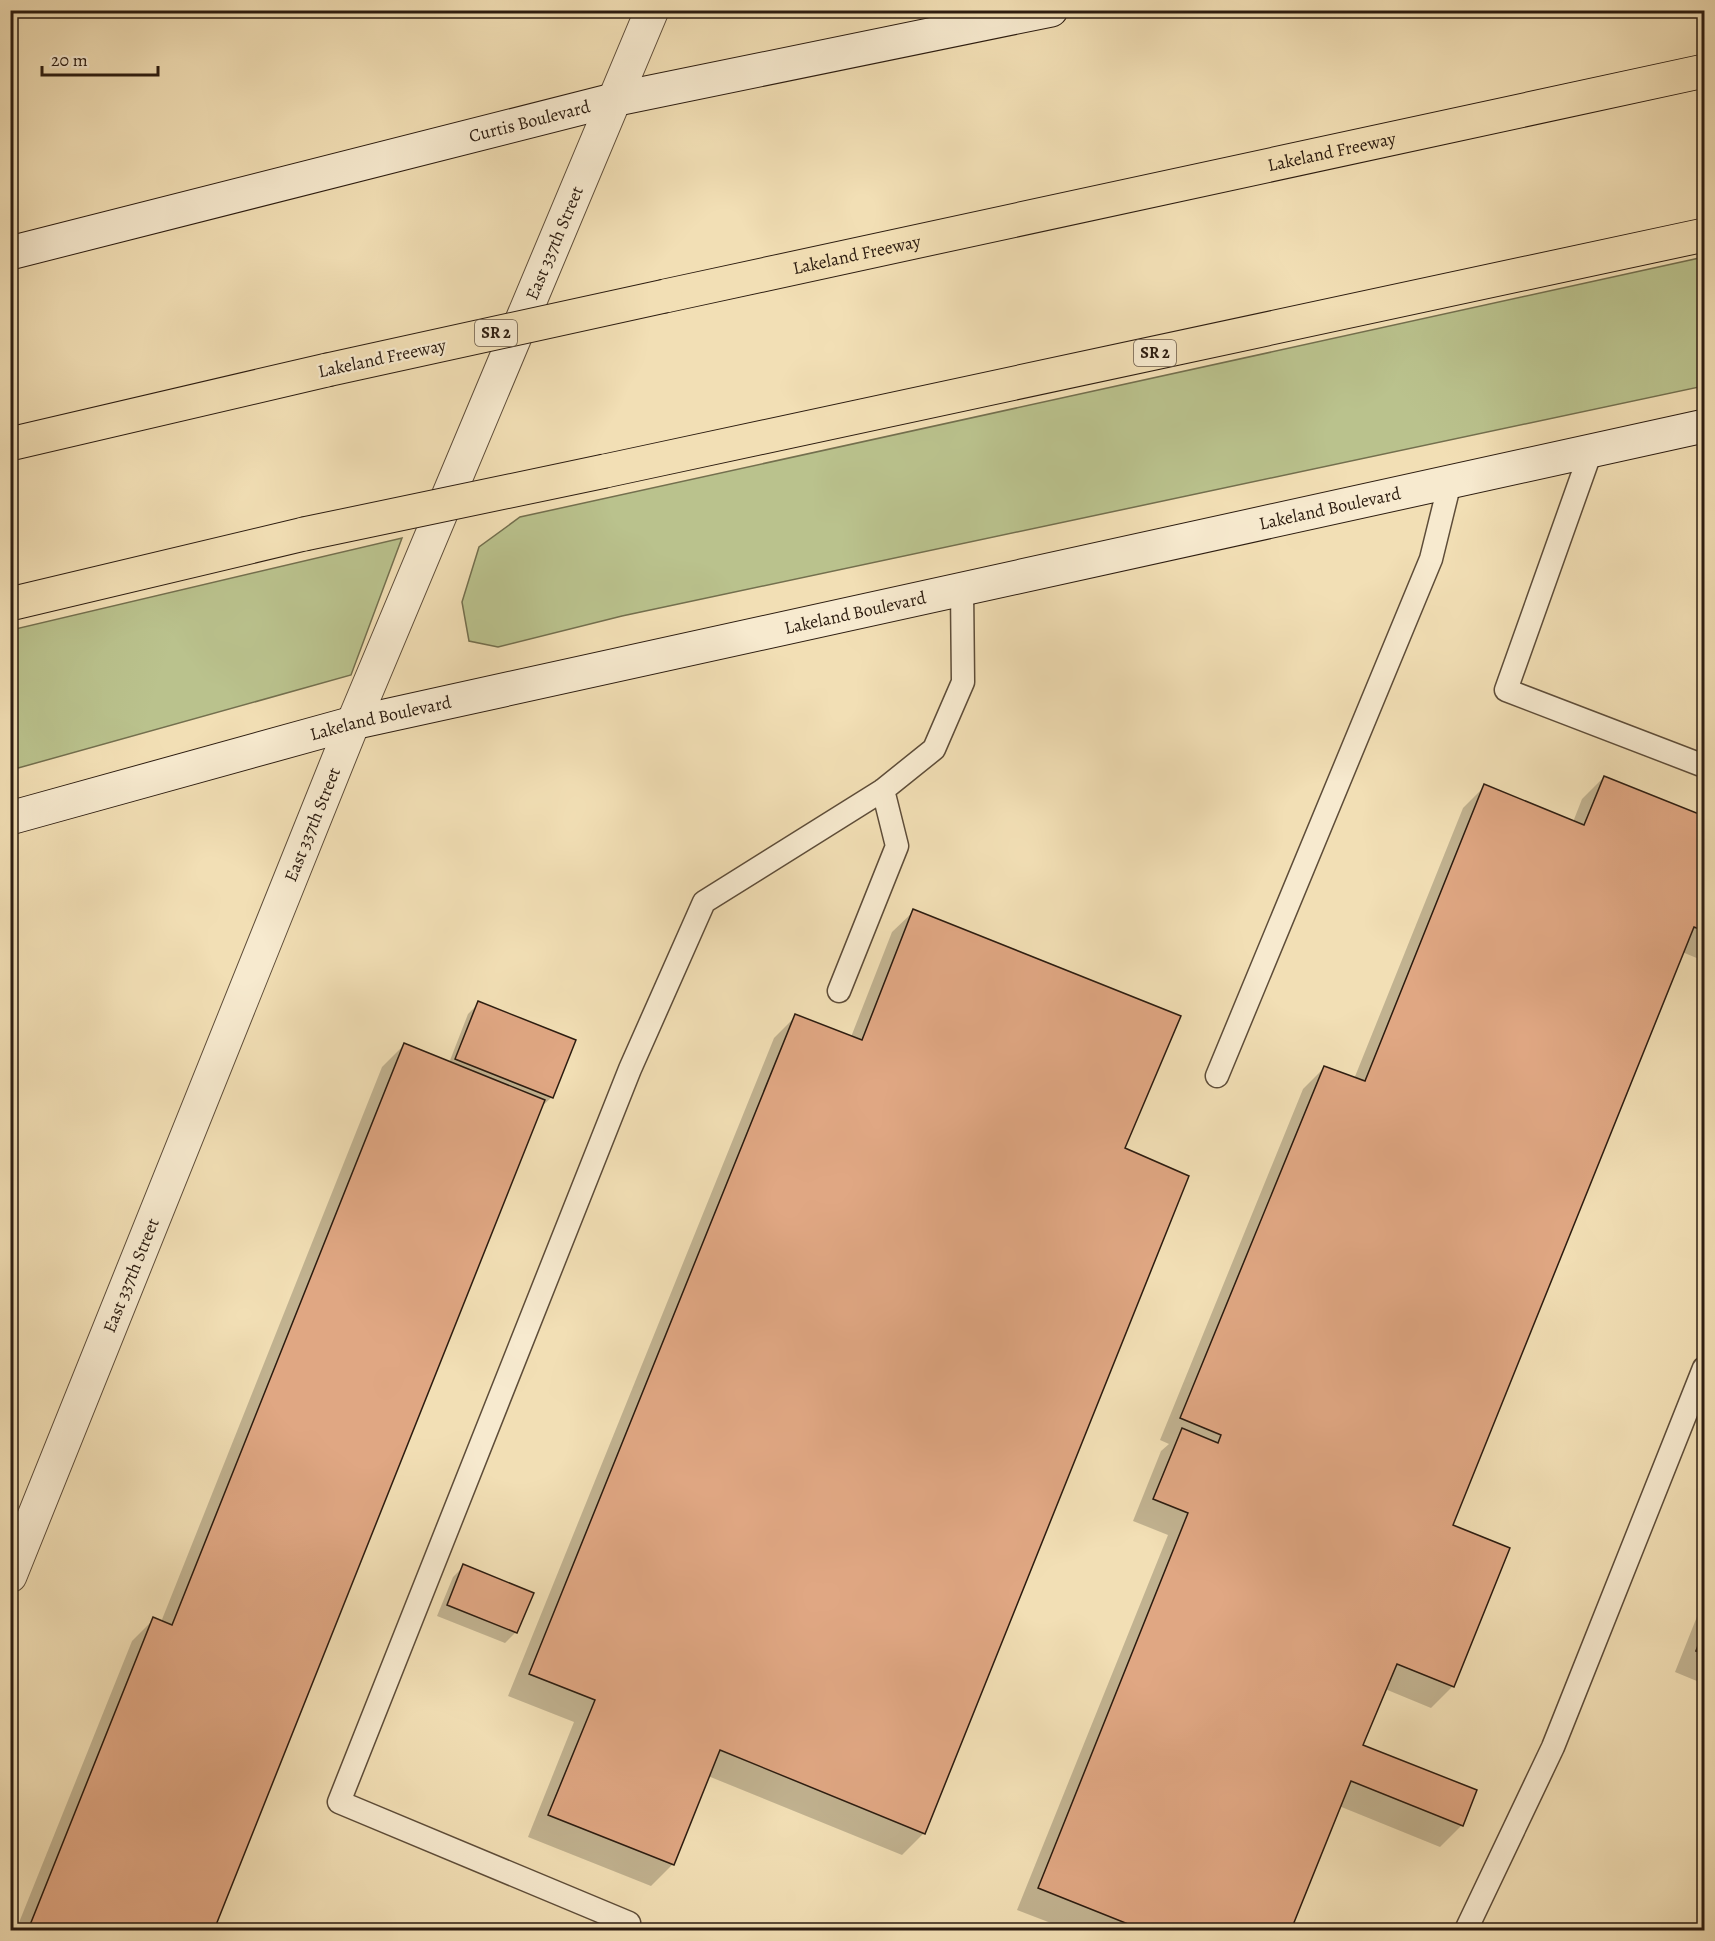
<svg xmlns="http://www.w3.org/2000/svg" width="1715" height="1941" font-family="Alegreya,serif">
<rect width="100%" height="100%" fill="#f2dfb5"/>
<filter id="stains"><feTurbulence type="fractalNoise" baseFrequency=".00333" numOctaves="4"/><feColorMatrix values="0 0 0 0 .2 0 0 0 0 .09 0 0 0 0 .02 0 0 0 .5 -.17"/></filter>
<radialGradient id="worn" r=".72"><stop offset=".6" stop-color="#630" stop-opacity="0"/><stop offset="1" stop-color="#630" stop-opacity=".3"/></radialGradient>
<path fill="#bac28d" stroke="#736f4e" stroke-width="1.5" d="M1704,257V386L622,616L498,647L469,641L462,602L479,547L520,517Z
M402,538L351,675L11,770V630Z"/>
<path fill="#0003" d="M1604,777L1704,818V961L1682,952L1451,1526L1453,1686L1431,1708L1385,1689L1361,1746L1462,1825L1440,1847L1339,1806L1289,1930H1069L1017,1910L1168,1535L1133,1521L1161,1451L1169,1444L1160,1440L1303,1089L1325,1067L1354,1079L1463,808L1485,786L1573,822L1582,799Z
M914,911L1123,1149L924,1833L902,1855L708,1776L673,1864L651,1886L528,1837L574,1722L508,1696L774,1038L796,1016L851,1037L892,932Z
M479,1003L552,1097L540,1108L212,1930H16L132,1641L154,1619L161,1622L382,1067L404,1045L449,1063L468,1014Z
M464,1566L516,1632L505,1643L437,1616L453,1577Z
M1704,1599V1684L1675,1672Z"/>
<path fill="#e0a783" stroke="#2c1c10" stroke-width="1.5" d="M1604,776L1704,816V931L1694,927L1453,1525L1510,1548L1454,1687L1397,1664L1363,1745L1477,1790L1463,1826L1351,1781L1291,1930H1143L1038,1888L1188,1513L1153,1499L1182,1428L1218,1443L1221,1435L1180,1418L1324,1066L1365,1081L1484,784L1584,825Z
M913,909L1181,1016L1125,1148L1189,1176L925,1834L720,1750L674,1865L548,1815L595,1700L529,1674L795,1014L862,1040Z
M478,1001L576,1040L553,1098L455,1059Z
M404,1043L545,1100L214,1930H28L153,1617L172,1625Z
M463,1564L534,1593L517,1633L447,1605Z
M1704,1629V1654L1696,1651Z"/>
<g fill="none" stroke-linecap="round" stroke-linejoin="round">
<defs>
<path id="lane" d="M1591,451L1506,690L1704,766
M839,991L897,846L883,790
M1217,1076L1431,559L1450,482
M629,1923L339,1802L630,1069L704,902L883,790L934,749L963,682L962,589
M1466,1930L1553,1747L1704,1368"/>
<g id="street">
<path id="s1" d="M10,1576L353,723L652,10"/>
</g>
<g id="secondary">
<path id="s2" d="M10,253L617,99L1051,10"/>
<path id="s3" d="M10,818L353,723L1704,426"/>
</g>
<g id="highway">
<path id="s4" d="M665,296L1704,71"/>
<path d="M10,444L327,370"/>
<path d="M605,471L1704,235"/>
<path d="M10,604L304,534"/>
</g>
</defs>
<use href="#lane" stroke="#5e4d39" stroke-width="25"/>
<use href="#street" stroke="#5e4d39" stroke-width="35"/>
<use href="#secondary" stroke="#2c1c10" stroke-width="35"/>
<use href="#highway" stroke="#2c1c10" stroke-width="35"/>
<use href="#lane" stroke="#f7eacf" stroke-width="22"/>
<use href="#street" stroke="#f7eacf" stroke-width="33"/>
<use href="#secondary" stroke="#f7eacf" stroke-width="33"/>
<use href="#highway" stroke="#f2dfb5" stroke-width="33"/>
<defs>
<path id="highway-bridge" d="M327,370L665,296
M304,534L605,471"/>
</defs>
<use href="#highway-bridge" stroke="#2c1c10" stroke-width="35" stroke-linecap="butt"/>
<use href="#highway-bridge" stroke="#f2dfb5" stroke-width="33"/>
</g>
<g text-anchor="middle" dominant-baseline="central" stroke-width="4.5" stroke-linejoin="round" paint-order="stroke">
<g fill="#f7eacf" stroke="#695a49" stroke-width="1.5">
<rect x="475" y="320" width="42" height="26" rx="4.5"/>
<rect x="1134" y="340" width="42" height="26" rx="4.5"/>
</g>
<g font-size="16" font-weight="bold" fill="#2c1c10">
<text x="496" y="333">SR 2</text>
<text x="1155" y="353">SR 2</text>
</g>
<g font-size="18" fill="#2c1c10" stroke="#f7eacf">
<text stroke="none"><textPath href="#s2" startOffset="536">Curtis Boulevard</textPath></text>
<text stroke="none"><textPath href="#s4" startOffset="682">Lakeland Freeway</textPath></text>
<text stroke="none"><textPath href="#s1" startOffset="1440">East 337th Street</textPath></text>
<text stroke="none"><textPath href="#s4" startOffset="196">Lakeland Freeway</textPath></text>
<text transform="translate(382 358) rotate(-12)">Lakeland Freeway</text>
<text stroke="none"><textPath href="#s3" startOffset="1356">Lakeland Boulevard</textPath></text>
<text stroke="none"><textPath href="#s3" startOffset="870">Lakeland Boulevard</textPath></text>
<text stroke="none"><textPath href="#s3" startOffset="384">Lakeland Boulevard</textPath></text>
<text stroke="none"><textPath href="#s1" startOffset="810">East 337th Street</textPath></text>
<text stroke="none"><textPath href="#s1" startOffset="324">East 337th Street</textPath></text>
</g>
</g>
<rect width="1715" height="1941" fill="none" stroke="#f2dfb5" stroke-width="36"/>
<rect x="12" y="12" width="1691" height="1917" fill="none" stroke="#2c1c10" stroke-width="3"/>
<rect x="18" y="18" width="1679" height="1905" fill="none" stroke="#2c1c10" stroke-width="1.5"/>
<path d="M42 66v9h116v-9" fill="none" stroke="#2c1c10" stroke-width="3"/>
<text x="51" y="66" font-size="18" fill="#2c1c10" stroke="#f7eacf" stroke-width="4.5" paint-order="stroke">20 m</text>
<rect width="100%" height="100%" filter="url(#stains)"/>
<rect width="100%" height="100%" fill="url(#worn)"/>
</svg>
